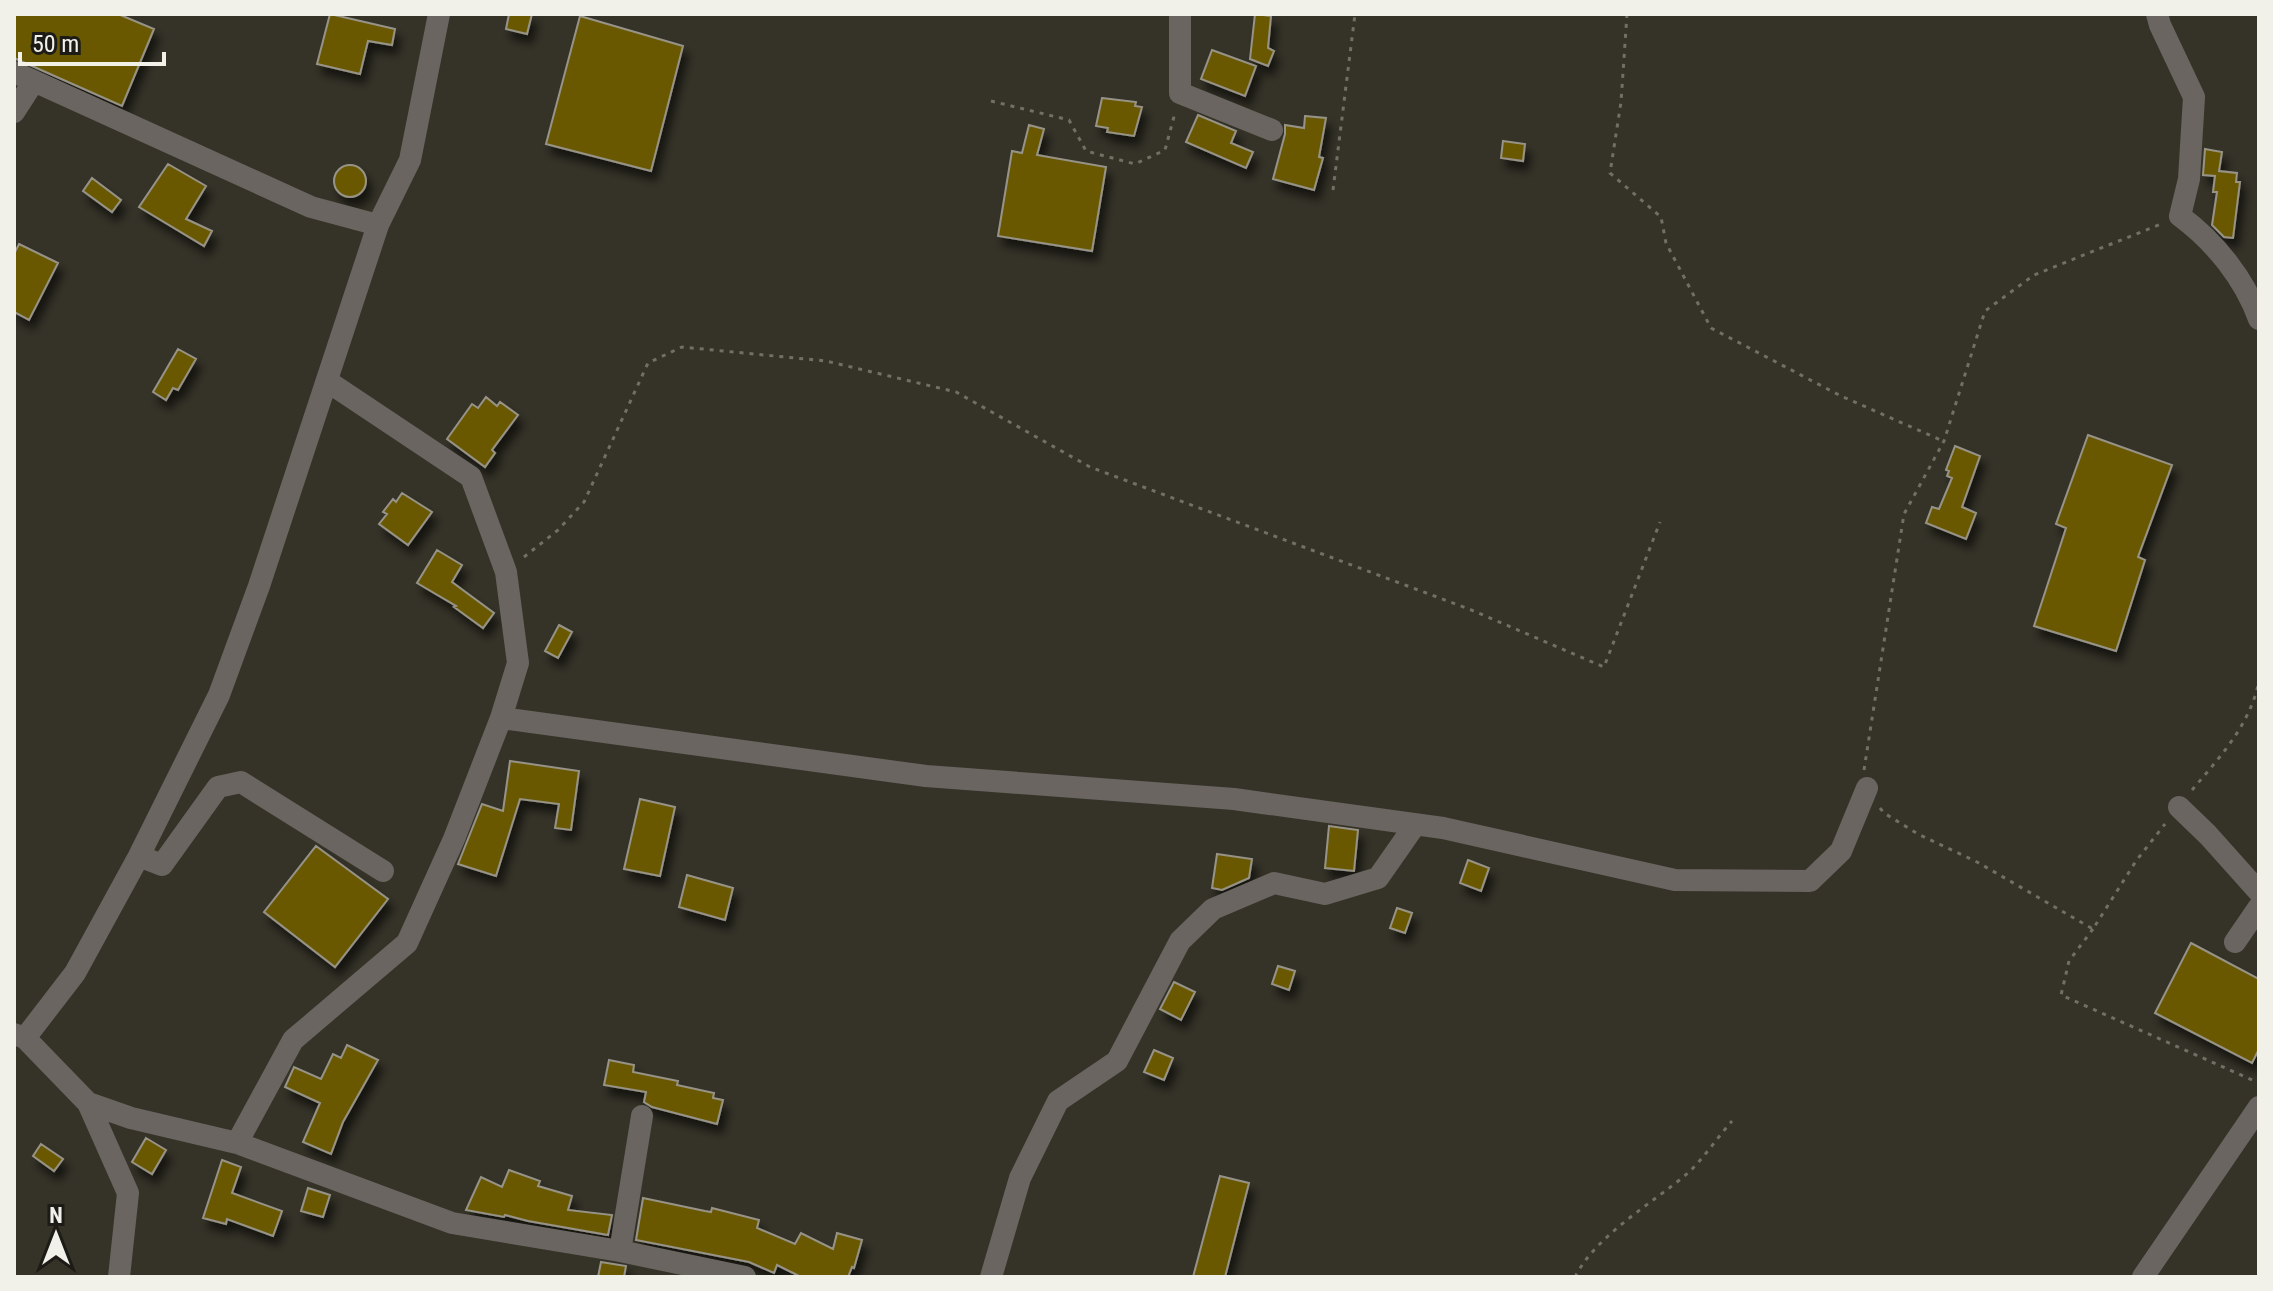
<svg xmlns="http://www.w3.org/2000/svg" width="2273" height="1291" font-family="'Roboto Condensed',sans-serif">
<defs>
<filter id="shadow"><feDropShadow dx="5" dy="9" stdDeviation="4" flood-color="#0009"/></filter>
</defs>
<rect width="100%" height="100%" fill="#353328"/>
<path fill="#6a5905" stroke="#979487" stroke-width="2" filter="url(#shadow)" d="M14,14H118L154,29L122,106L14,58Z
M330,14L395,29L392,45L368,41L360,74L317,64Z
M509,14H532L527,34L506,29Z
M1255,14L1271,16L1268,48L1274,51L1268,66L1250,59Z
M580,16L683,46L651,171L546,144Z
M1212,50L1256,66L1245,96L1201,79Z
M1102,98L1136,102L1135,106L1142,107L1134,136L1107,132L1108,128L1096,126Z
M1198,115L1236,131L1231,143L1253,152L1246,168L1186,142Z
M1305,116L1326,118L1319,157L1323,158L1314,190L1273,179L1285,134V125L1304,128Z
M1029,125L1044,129L1037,155L1106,167L1092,251L998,236L1012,151L1022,153Z
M1503,141L1525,144L1523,161L1501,158Z
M2205,149L2222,152L2219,171L2237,173L2236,182H2240L2233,238L2224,237L2212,225L2217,192H2213L2215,176L2203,175Z
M168,164L206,186L186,219L212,231L204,246L139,207Z
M334 181a16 16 0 1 1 32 0a16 16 0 1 1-32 0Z
M92,178L121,200L112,212L83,191Z
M19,244L58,263L29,320L14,312V254Z
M178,349L196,359L178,390L173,388L166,400L153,392Z
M486,397L497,406L500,402L518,415L492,450L495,453L485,467L447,439L472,404L478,408Z
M2088,435L2172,465L2138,557L2145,560L2116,651L2034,626L2066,528L2056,524Z
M1955,446L1980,456L1962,507L1976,513L1966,539L1926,523L1932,507L1939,509L1952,478L1947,476L1949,471L1946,470Z
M402,493L432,512L408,545L379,524L387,514L383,512L393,499L396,502Z
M437,550L462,565L452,582L494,613L483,628L454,607L456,606L417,583Z
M559,625L572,632L558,658L545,651Z
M510,761L579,771L571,830L555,828L559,804L520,799L496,876L458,864L482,804L503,811Z
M640,799L675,807L660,876L624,869Z
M1329,826L1358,830L1354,871L1325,868Z
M316,846L388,899L335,967L264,912Z
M1217,854L1252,859L1249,878L1222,890L1212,888Z
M1468,860L1489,868L1481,891L1460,883Z
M687,875L733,888L725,920L679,907Z
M1397,908L1412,913L1405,933L1390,928Z
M2191,943L2259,979V1049L2252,1063L2155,1013Z
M1278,966L1295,971L1289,990L1272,984Z
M1174,982L1195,992L1181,1020L1160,1009Z
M347,1045L378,1060L343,1122L331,1154L303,1142L320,1103L285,1087L294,1067L321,1079L333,1054L341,1058Z
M1154,1050L1173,1058L1164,1080L1144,1072Z
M609,1060L634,1065L633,1072L678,1081L677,1085L714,1093L713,1098L723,1100L717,1124L652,1107L644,1102L646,1092L604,1085Z
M146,1138L166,1150L152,1174L132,1162Z
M41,1144L63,1159L54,1171L33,1156Z
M222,1160L241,1167L232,1193L282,1211L273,1236L227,1219L226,1224L203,1218Z
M509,1170L540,1181L538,1186L572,1196L568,1210L612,1215L608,1235L528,1221L505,1215L504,1217L466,1210L481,1177L502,1187Z
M1220,1176L1249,1183L1225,1277H1193Z
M308,1188L330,1195L323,1217L301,1211Z
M643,1198L705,1211L711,1212L712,1208L759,1220L757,1228L795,1244L801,1233L833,1249L837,1233L862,1240L854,1268L852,1267L848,1277H801L777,1265L774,1273L749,1262L636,1240Z
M601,1262L626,1266L624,1277H598Z"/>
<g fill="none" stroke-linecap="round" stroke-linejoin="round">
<path stroke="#716f66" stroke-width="3" stroke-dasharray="4 6" stroke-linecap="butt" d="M1627,14L1621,102L1610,173L1661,217L1666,243L1711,328L1841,396L1943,441
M991,101L1069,120L1086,151L1135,164L1165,150L1175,113
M1333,190L1355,14
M524,557L558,530L584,502L648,363L682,347L826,361L956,392L1090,467L1469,609L1604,667L1660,522
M1864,770L1904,514L1944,441L1985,311L2034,275L2161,224
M2192,790C2220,757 2250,725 2259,681
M1880,808L1884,813L1918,834L1977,862L2093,929L2136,861L2165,824
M2093,929L2069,961L2061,995L2259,1083
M1575,1277C1596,1235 1653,1203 1688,1173C1704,1158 1717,1138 1732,1121"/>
<path stroke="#6a6561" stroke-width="22" d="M1180,14V93L1272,130
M2157,14L2160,25L2194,97L2189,179L2180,216C2215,242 2244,278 2259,319
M14,72L311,207L378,225
M14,112L34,81
M327,381L471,477L506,572L518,663L501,718
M2179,807L2208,835L2259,892
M139,856L162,865L218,787L241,782L383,871
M2235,942L2259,907
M14,1034L25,1038L88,1103L131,1118L237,1143L452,1223L620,1251L745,1277
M25,1038L75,973L139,856L219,695L259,586L378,225L410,160L439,14
M88,1103L128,1193L119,1277
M237,1143L293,1040L407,943L454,839L501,718L926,776L1234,799L1443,828L1675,880L1810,881L1841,851L1867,788
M620,1251L642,1116
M991,1277L1020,1178L1058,1101L1117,1061L1180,941L1213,909L1274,883L1325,894L1378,878L1415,825
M2143,1277L2259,1107"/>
</g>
<rect width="2273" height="1291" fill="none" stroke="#f1f0e9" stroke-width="32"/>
<g transform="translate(56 1235)" stroke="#1c1b16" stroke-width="6" paint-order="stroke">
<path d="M0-6L14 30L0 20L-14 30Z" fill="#f1f0e9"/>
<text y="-12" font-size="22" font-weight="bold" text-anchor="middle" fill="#f1f0e9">N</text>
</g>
<path d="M20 52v12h144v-12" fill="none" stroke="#f1f0e9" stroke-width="4"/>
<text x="32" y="52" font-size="24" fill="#f1f0e9" stroke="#1c1b16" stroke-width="6" paint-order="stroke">50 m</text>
</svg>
